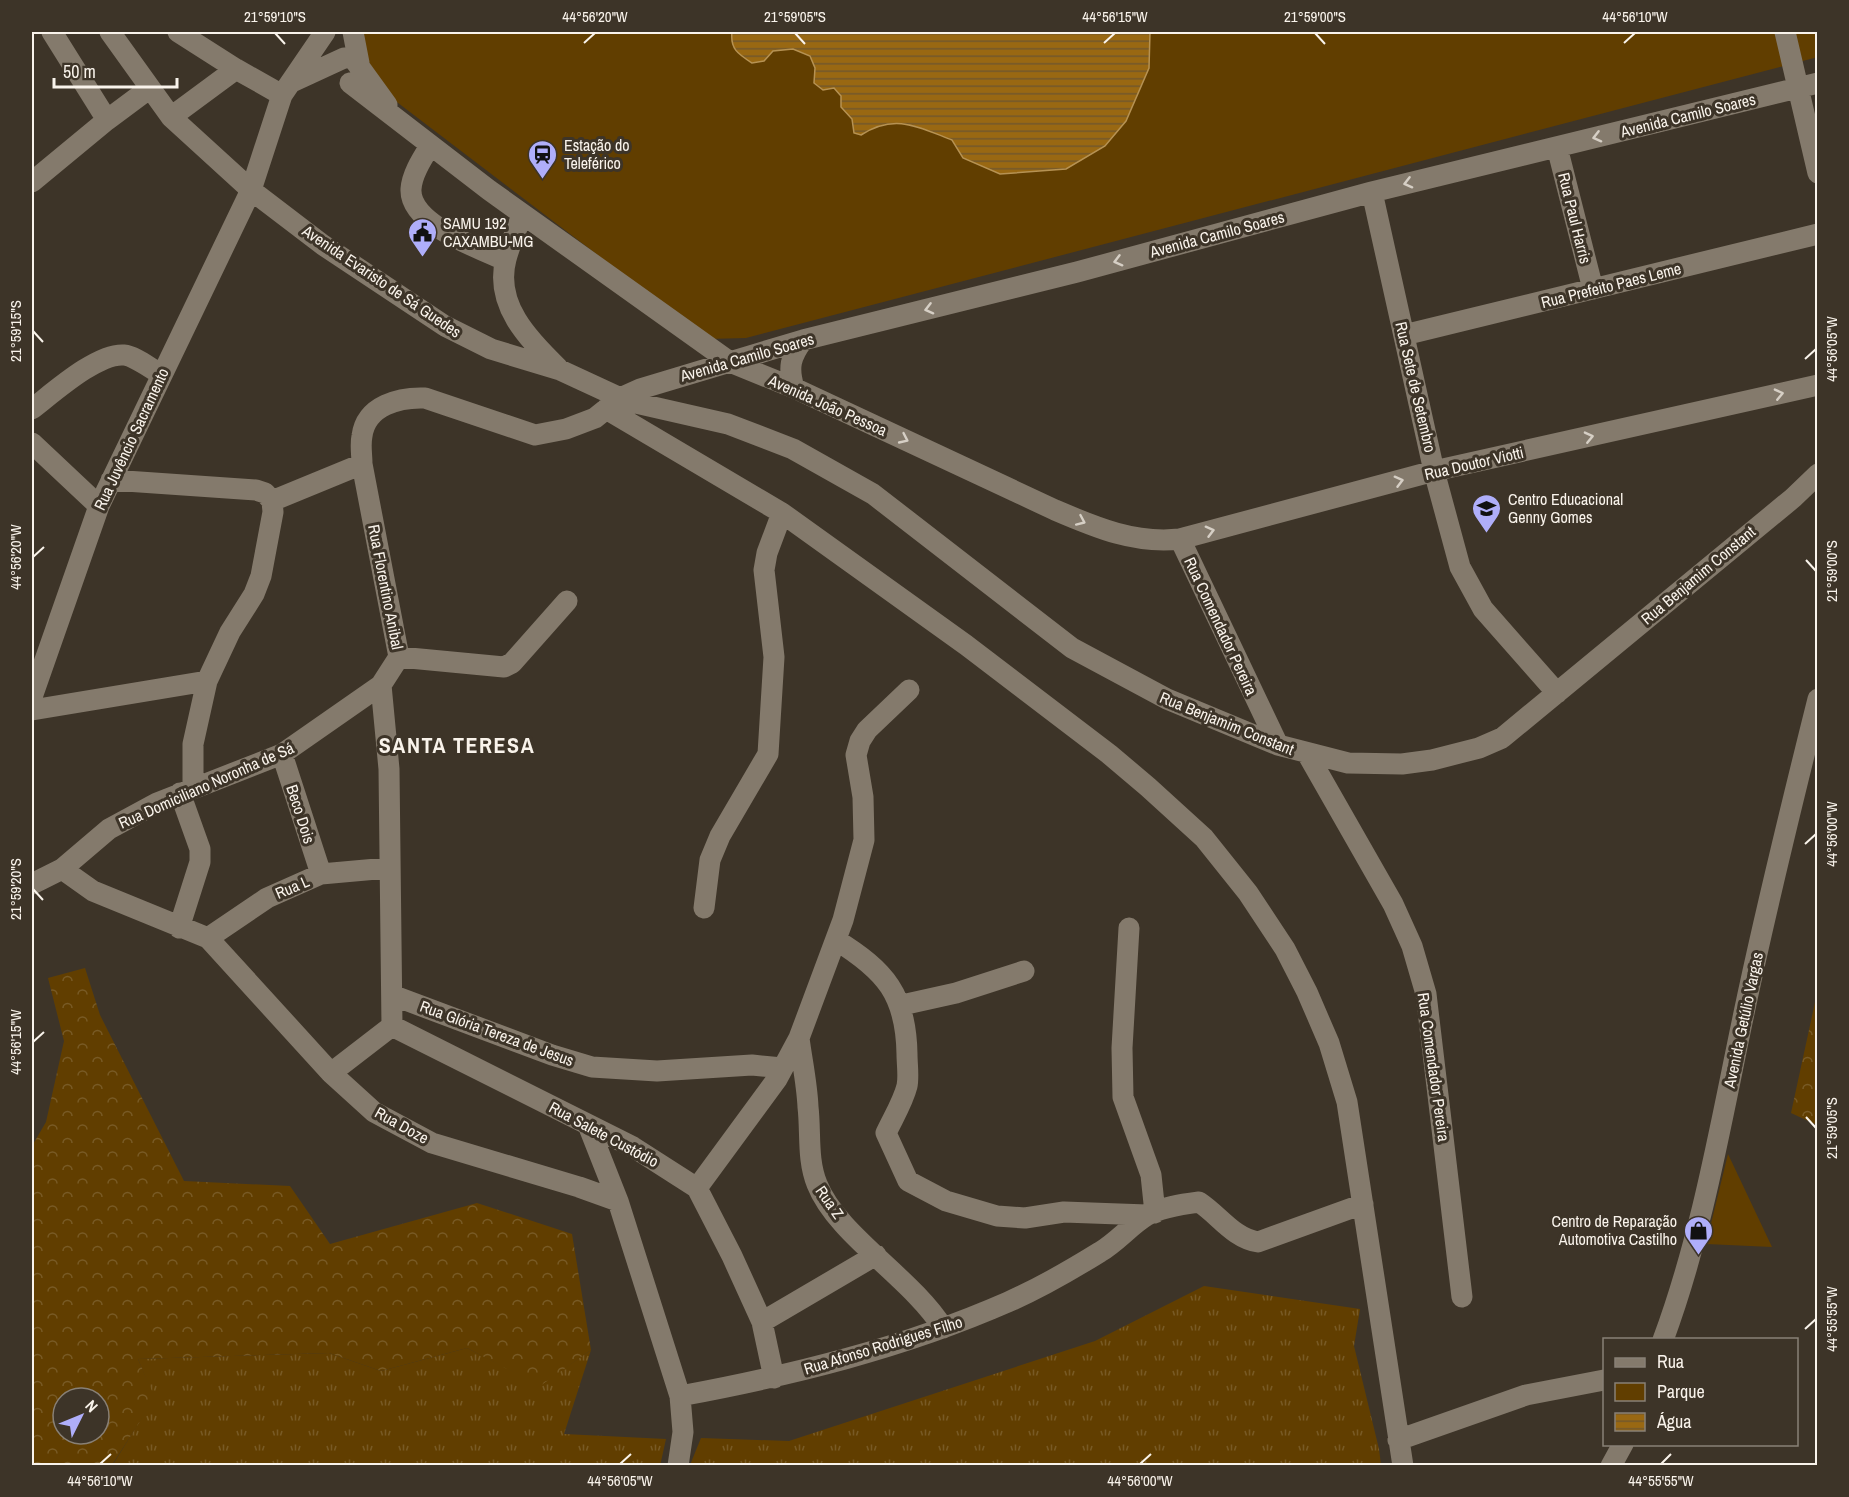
<svg xmlns="http://www.w3.org/2000/svg" width="1849" height="1497" font-family="'Archivo Narrow',sans-serif">
<defs>
<pattern id="grass-tufts" width="24" height="20" patternUnits="userSpaceOnUse" patternTransform="scale(1.5)"><rect width="24" height="20" fill="#613e00"/><path d="M3 7l-1-3M5 7V3M7 7l1-3M15 17l-1-3M17 17v-4M19 17l1-3" fill="none" stroke="#785a25"/></pattern>
<pattern id="forest-crowns" width="20" height="18" patternUnits="userSpaceOnUse" patternTransform="scale(1.5)"><rect width="20" height="18" fill="#613e00"/><path d="M2 6a3 3 0 1 1 6 0M12 15a3 3 0 1 1 6 0" fill="none" stroke="#785a25"/></pattern>
<pattern id="water-rules" width="6" height="5" patternUnits="userSpaceOnUse" patternTransform="scale(1.5)"><rect width="6" height="5" fill="#996812"/><path d="M0 2.5h6" fill="none" stroke="#72582c"/></pattern>
</defs>
<rect width="100%" height="100%" fill="#3d3428"/>
<path fill="url(#grass-tufts)" d="M1204,1286L1360,1309L1354,1346L1379,1449L1381,1465H690L701,1438L789,1441L1095,1341Z
M467,1348L540,1385L591,1350L564,1434L666,1439L660,1466H112L154,1398L138,1359L329,1353L381,1371Z"/>
<path fill="url(#forest-crowns)" fill-rule="evenodd" d="M85,968L100,1015L184,1181L290,1186L330,1244L477,1203L572,1234L591,1350L540,1386L467,1348L381,1371L329,1353L138,1359L155,1398L112,1465H32V1146L46,1122L64,1041L48,978ZM63,1398H99V1434H63Z
M1817,993V1125L1791,1113Z"/>
<path fill="#613e00" d="M360,32H1817L1818,57L746,338L708,339L381,90L360,41Z
M1728,1154L1772,1247L1706,1244Z"/>
<path fill="url(#water-rules)" stroke="#b69253" stroke-width="1.5" d="M732,32H1150L1149,68L1126,121L1105,146L1066,169L1000,174L963,158L952,140C918,127 895,113 861,135L854,133L852,119L841,107V96L834,88L823,90L814,83L815,68L810,56L793,49L773,51L764,61L752,63C738,54 730,49 732,32Z"/>
<g fill="none" stroke-linecap="round" stroke-linejoin="round">
<path stroke="#847a6c" stroke-width="21" d="M52,32L107,120
M110,32L171,117L251,190L323,245L445,326L491,349L560,370L627,401L728,424L793,449L873,494L1072,648L1167,699L1278,745L1348,763L1402,764L1432,760L1479,748L1502,738L1793,498L1818,474
M178,32L236,69L282,95
M353,32L359,63
M1785,32L1818,173
M292,82L344,58H353L387,105
M350,83L489,190L730,362L794,388L1055,510C1097,528 1135,544 1180,539L1434,471L1818,385
M171,117L236,69
M430,146C422,159 412,174 411,189C409,224 480,249 505,260
M1557,147L1593,289
M32,182L107,120L150,88
M1372,192L1434,471L1460,567L1483,609L1557,693
M522,215C517,229 510,244 506,259C494,304 528,339 558,368
M1404,335L1818,234
M794,388C788,368 790,357 803,340
M32,409C53,393 97,353 124,355C135,356 151,369 161,374
M606,409L782,513L966,645L1109,754L1148,787L1204,838L1248,893L1285,949L1307,992L1329,1043L1347,1102L1403,1466
M32,443L99,506
M111,480L256,490L265,493L272,501L362,464
M1180,539L1278,745
M399,657L504,667L512,663L567,601
M32,697L99,506L251,190L282,95L325,32
M32,710L207,681
M282,754L321,874
M1308,755L1393,904L1412,946L1426,994L1462,1297
M193,789V744L207,681L230,632L254,594L261,576L273,512L272,501
M62,869L93,891L208,938L331,1073L374,1112L432,1143L579,1187L618,1201L680,1396L683,1432L678,1466
M32,884L62,869L109,829L157,803L282,754L381,685
M704,908L710,860L720,836L768,754L774,657L764,570L767,553L782,513
M179,928L200,862V849L180,793
M1129,928L1122,1048L1123,1097L1151,1175L1155,1213
M208,938L267,898L321,874L388,868
M836,940C886,971 906,995 907,1054C907,1064 909,1077 907,1086C903,1102 893,1118 886,1133L908,1181L946,1201L997,1216L1025,1218L1064,1212L1147,1215
M392,995L552,1055L592,1067L657,1071L752,1065L782,1068
M902,1005L956,993L1024,971
M392,1026L389,769L381,685L399,657L362,464C362,455 360,445 362,436C366,405 400,397 425,398L535,435L566,429L595,418L620,398L640,389L803,340L1077,272L1372,192L1818,83
M799,1038C802,1061 807,1084 808,1107C811,1133 807,1159 817,1184C837,1235 911,1277 943,1328
M331,1073L392,1026L633,1147L697,1188L732,1256L762,1322L774,1378
M588,1125L618,1201
M697,1188L777,1079L799,1038L843,920L864,840L863,797L856,755L860,741L867,730L909,690
M762,1322L876,1255
M1663,1340C1702,1235 1721,1122 1744,1013C1766,908 1792,803 1818,699
M680,1396C793,1375 903,1348 1008,1302C1040,1288 1071,1270 1100,1252C1117,1242 1131,1225 1146,1216C1160,1207 1183,1204 1199,1202C1219,1215 1233,1238 1258,1242L1363,1204
M1398,1440L1526,1395L1604,1380
M1611,1466L1623,1444"/>
</g>
<defs><path id="oneway-chevron" d="M-2-3.5L2.5 0L-2 3.5" fill="none" stroke-width="1.6" stroke-linecap="round" stroke-linejoin="round" transform="scale(1.5)"/></defs>
<g stroke="#d6cfc5">
<use href="#oneway-chevron" transform="translate(1597 137) rotate(166)"/>
<use href="#oneway-chevron" transform="translate(1408 183) rotate(166)"/>
<use href="#oneway-chevron" transform="translate(1118 261) rotate(165)"/>
<use href="#oneway-chevron" transform="translate(929 309) rotate(166)"/>
<use href="#oneway-chevron" transform="translate(1779 394) rotate(-13)"/>
<use href="#oneway-chevron" transform="translate(1589 437) rotate(-13)"/>
<use href="#oneway-chevron" transform="translate(904 439) rotate(25)"/>
<use href="#oneway-chevron" transform="translate(1399 481) rotate(-15)"/>
<use href="#oneway-chevron" transform="translate(1081 521) rotate(24)"/>
<use href="#oneway-chevron" transform="translate(1210 531) rotate(-15)"/>
</g>
<path fill="none" stroke="#f9f3eb" stroke-width="2" d="M275,33L285,44M795,33L805,44M1315,33L1325,44M584,43L595,33M1104,43L1115,33M1624,43L1635,33M33,331L43,342M1805,359L1816,349M33,557L44,547M1806,560L1816,571M1805,844L1816,834M33,889L43,900M33,1042L44,1032M1806,1117L1816,1128M1805,1329L1816,1319M100,1464L111,1454M620,1464L631,1454M1140,1464L1151,1454M1661,1464L1671,1454"/>
<defs>
<symbol id="station-pin" viewBox="-11 -11 22 30"><path d="M0 17L-7.5 6A9.5 9.5 0 1 1 7.5 6Z" fill="#afaefa" stroke="#3d3428"/><path d="M-3-6H3Q5-6 5-4V2Q5 4 3 4L4.5 6H3L1.5 4h-3L-3 6H-4.5L-3 4Q-5 4-5 2V-4Q-5-6-3-6ZM-3.5-4v3h7v-3ZM-3.5 1v1.5H-2V1ZM2 1v1.5H3.5V1Z" fill="#111"/></symbol>
<symbol id="civic-pin" viewBox="-11 -11 22 30"><path d="M0 17L-7.5 6A9.5 9.5 0 1 1 7.5 6Z" fill="#afaefa" stroke="#3d3428"/><path d="M-.6-6.5H3V-4.5H.6V-3L4-1V1h2V6H-6V1h2V-1L-.6-3ZM-1.2 2.5V6h2.4V2.5Z" fill="#111"/></symbol>
<symbol id="school-pin" viewBox="-11 -11 22 30"><path d="M0 17L-7.5 6A9.5 9.5 0 1 1 7.5 6Z" fill="#afaefa" stroke="#3d3428"/><path d="M0-5L7-2L0 1L-7-2ZM-4 1L0 2.5L4 1V4Q0 6-4 4Z" fill="#111"/></symbol>
<symbol id="shop-pin" viewBox="-11 -11 22 30"><path d="M0 17L-7.5 6A9.5 9.5 0 1 1 7.5 6Z" fill="#afaefa" stroke="#3d3428"/><path d="M-5-2.5h2.3a2.7 3.5 0 0 1 5.4 0H5L5.5 6h-11ZM-1.5-2.5h3a1.5 2.3 0 0 0-3 0Z" fill="#111"/></symbol>
</defs>
<g fill-rule="evenodd">
<use href="#station-pin" x="526" y="138" width="33" height="45"/>
<use href="#civic-pin" x="406" y="216" width="33" height="45"/>
<use href="#school-pin" x="1470" y="492" width="33" height="45"/>
<use href="#shop-pin" x="1682" y="1214" width="33" height="45"/>
</g>
<g text-anchor="middle" dominant-baseline="central" stroke-width="6" stroke-linejoin="round" paint-order="stroke">
<g font-size="16" fill="#f9f3eb" stroke="#3d3428">
<text transform="translate(1688 115) rotate(-14)">Avenida Camilo Soares</text>
<text transform="translate(1575 218) rotate(76)">Rua Paul Harris</text>
<text transform="translate(1217 234) rotate(-15)">Avenida Camilo Soares</text>
<text transform="translate(382 281) rotate(34)">Avenida Evaristo de Sá Guedes</text>
<text transform="translate(1611 285) rotate(-14)">Rua Prefeito Paes Leme</text>
<text transform="translate(747 357) rotate(-16)">Avenida Camilo Soares</text>
<text transform="translate(1416 387) rotate(77)">Rua Sete de Setembro</text>
<text transform="translate(828 405) rotate(24)">Avenida João Pessoa</text>
<text transform="translate(131 439) rotate(-65)">Rua Juvêncio Sacramento</text>
<text transform="translate(1474 463) rotate(-13)">Rua Doutor Viotti</text>
<text transform="translate(1698 575) rotate(-40)">Rua Benjamim Constant</text>
<text transform="translate(386 587) rotate(79)">Rua Florentino Anibal</text>
<text transform="translate(1221 626) rotate(65)">Rua Comendador Pereira</text>
<text transform="translate(1227 723) rotate(22)">Rua Benjamim Constant</text>
<text transform="translate(206 785) rotate(-24)">Rua Domiciliano Noronha de Sá</text>
<text transform="translate(301 814) rotate(72)">Beco Dois</text>
<text transform="translate(292 887) rotate(-23)">Rua L</text>
<text transform="translate(1743 1020) rotate(-78)">Avenida Getúlio Vargas</text>
<text transform="translate(497 1033) rotate(20)">Rua Glória Tereza de Jesus</text>
<text transform="translate(1434 1067) rotate(82)">Rua Comendador Pereira</text>
<text transform="translate(402 1125) rotate(29)">Rua Doze</text>
<text transform="translate(604 1134) rotate(28)">Rua Salete Custódio</text>
<text transform="translate(830 1202) rotate(55)">Rua Z</text>
<text transform="translate(883 1345) rotate(-17)">Rua Afonso Rodrigues Filho</text>
</g>
<g font-size="16" fill="#f9f3eb" stroke="#3d3428" text-anchor="start">
<text x="564" y="145">Estação do<tspan x="564" dy="18">Teleférico</tspan></text>
<text x="443" y="223">SAMU 192<tspan x="443" dy="18">CAXAMBU-MG</tspan></text>
<text x="1508" y="499">Centro Educacional<tspan x="1508" dy="18">Genny Gomes</tspan></text>
<text x="1677" y="1221" text-anchor="end">Centro de Reparação<tspan x="1677" dy="18">Automotiva Castilho</tspan></text>
</g>
<g font-size="22" font-weight="bold" letter-spacing="1.5" fill="#f9f3eb" stroke="#3d3428">
<text x="457" y="745">SANTA TERESA</text>
</g>
</g>
<rect width="1849" height="1497" fill="none" stroke="#3d3428" stroke-width="66"/>
<rect x="1603" y="1338" width="195" height="108" fill="#3d3428" stroke="#888076" stroke-width="1.5"/>
<rect x="1615" y="1358" width="30" height="9" fill="#847a6c" stroke="#888076" stroke-width="1.5"/>
<text x="1657" y="1368" font-size="18" fill="#f9f3eb">Rua</text>
<rect x="1615" y="1383" width="30" height="18" fill="#613e00" stroke="#888076" stroke-width="1.5"/>
<text x="1657" y="1398" font-size="18" fill="#f9f3eb">Parque</text>
<rect x="1615" y="1413" width="30" height="18" fill="url(#water-rules)" stroke="#888076" stroke-width="1.5"/>
<text x="1657" y="1428" font-size="18" fill="#f9f3eb">Água</text>
<g transform="translate(81 1416) rotate(47)"><circle r="28" fill="#3d3428" stroke="#888076" stroke-width="1.5"/>
<path d="M0-4.5L10 22L0 15L-10 22Z" fill="#afaefa"/>
<text y="-9" font-size="16" font-weight="bold" text-anchor="middle" fill="#f9f3eb">N</text>
</g>
<path d="M54 78v9h123v-9" fill="none" stroke="#f9f3eb" stroke-width="3"/>
<text x="63" y="78" font-size="18" fill="#f9f3eb" stroke="#3d3428" stroke-width="4.5" paint-order="stroke">50 m</text>
<rect x="33" y="33" width="1783" height="1431" fill="none" stroke="#f9f3eb" stroke-width="2"/>
<g font-size="15" text-anchor="middle" fill="#f9f3eb">
<text x="275" y="22">21°59'10"S</text>
<text x="595" y="22">44°56'20"W</text>
<text x="795" y="22">21°59'05"S</text>
<text x="1115" y="22">44°56'15"W</text>
<text x="1315" y="22">21°59'00"S</text>
<text x="1635" y="22">44°56'10"W</text>
<text transform="translate(16 331) rotate(-90)" y="5">21°59'15"S</text>
<text transform="translate(1832 349) rotate(-90)" y="5">44°56'05"W</text>
<text transform="translate(16 557) rotate(-90)" y="5">44°56'20"W</text>
<text transform="translate(1832 571) rotate(-90)" y="5">21°59'00"S</text>
<text transform="translate(1832 834) rotate(-90)" y="5">44°56'00"W</text>
<text transform="translate(16 889) rotate(-90)" y="5">21°59'20"S</text>
<text transform="translate(16 1042) rotate(-90)" y="5">44°56'15"W</text>
<text transform="translate(1832 1128) rotate(-90)" y="5">21°59'05"S</text>
<text transform="translate(1832 1319) rotate(-90)" y="5">44°55'55"W</text>
<text x="100" y="1486">44°56'10"W</text>
<text x="620" y="1486">44°56'05"W</text>
<text x="1140" y="1486">44°56'00"W</text>
<text x="1661" y="1486">44°55'55"W</text>
</g>
</svg>
